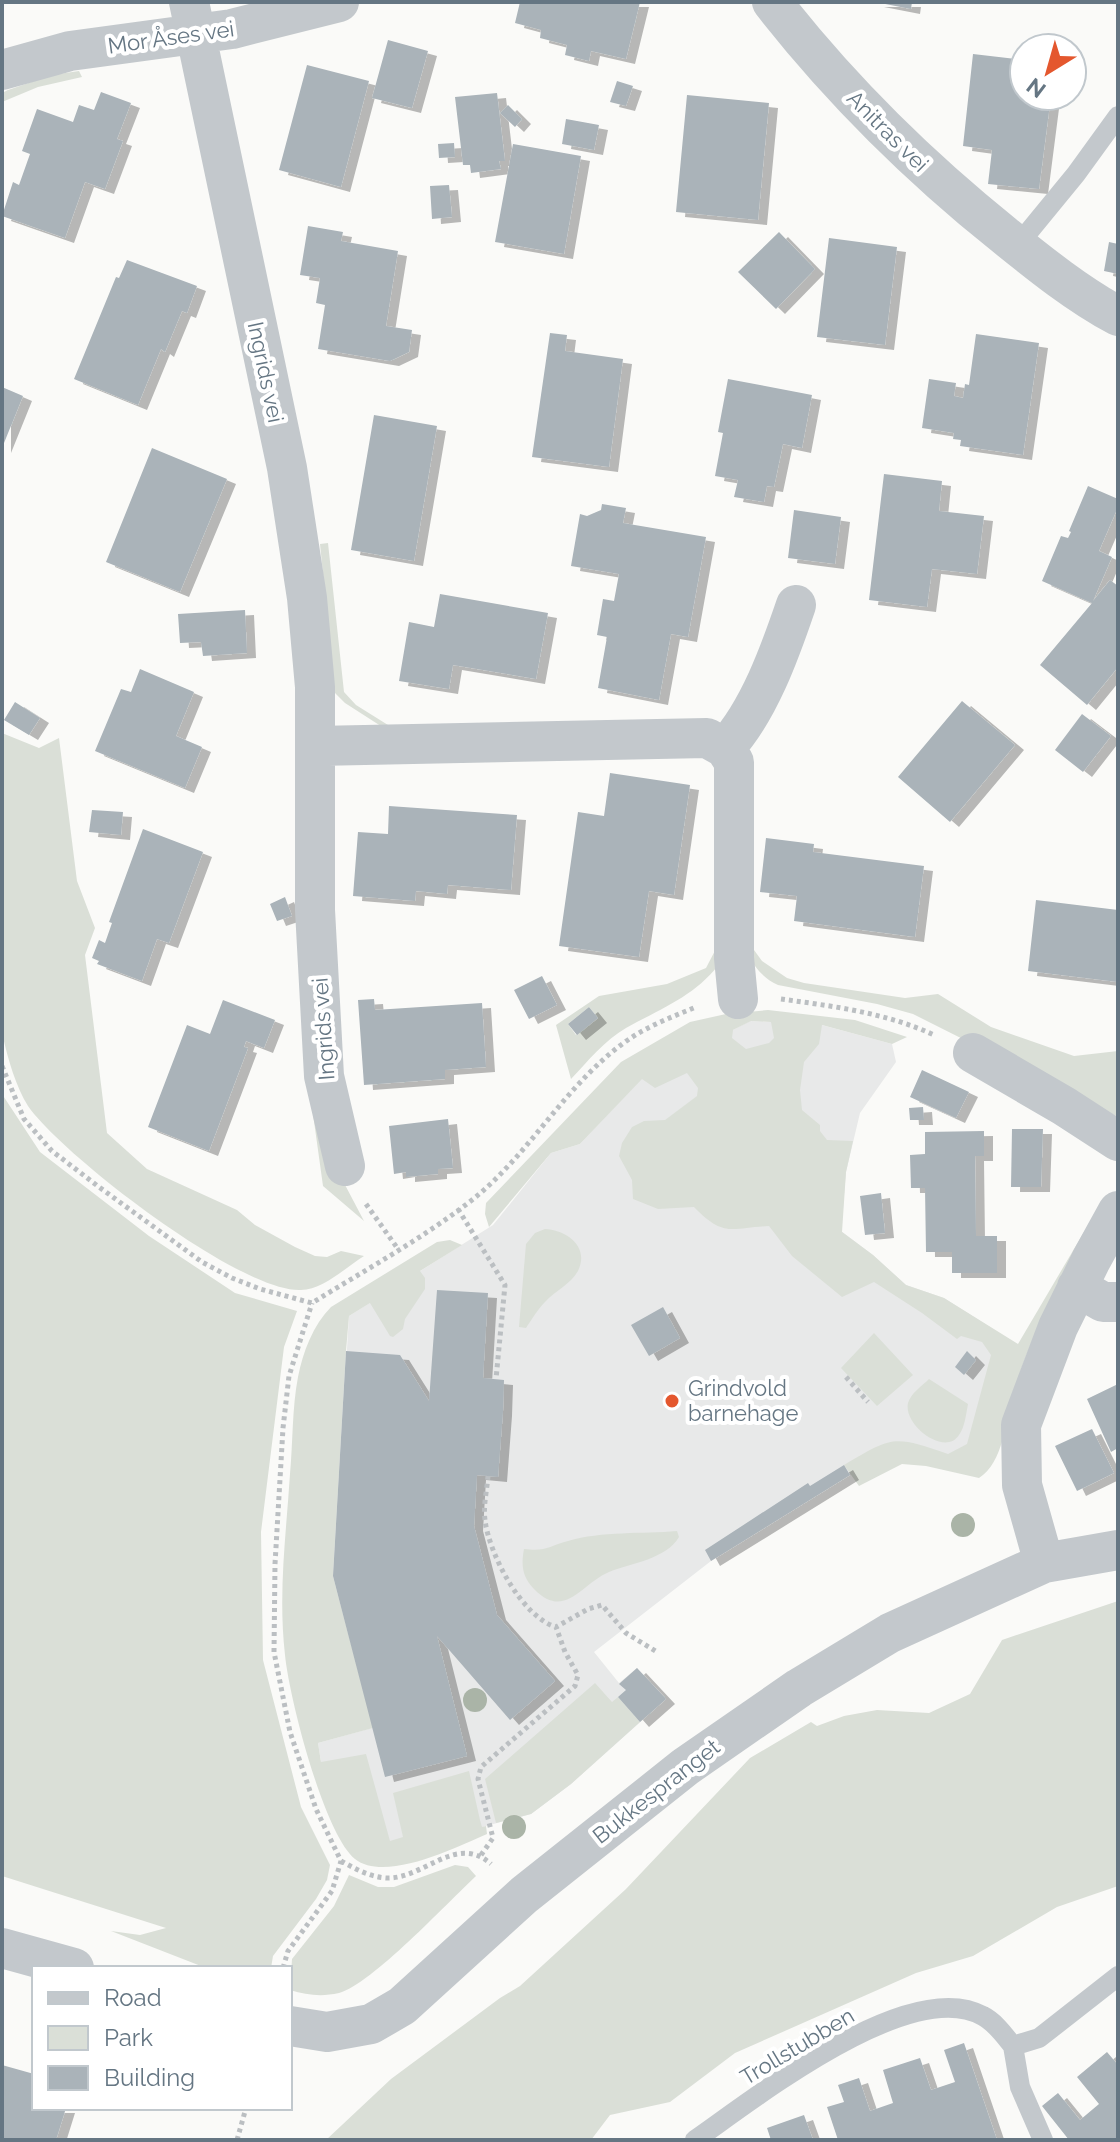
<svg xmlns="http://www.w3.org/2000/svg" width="1120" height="2142" font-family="Raleway,sans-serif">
<defs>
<filter id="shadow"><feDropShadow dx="9" dy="5" stdDeviation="0" flood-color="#0004"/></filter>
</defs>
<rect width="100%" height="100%" fill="#fafaf8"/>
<path fill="#e8e9e9" d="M750,1021L818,1024L892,1044L896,1062L860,1113L846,1172L841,1231L873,1255L906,1285L944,1298L1018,1345L983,1457L900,1452L850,1475L711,1561L594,1652L619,1683L637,1668L666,1699L571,1784L531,1814L486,1826L380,1863L326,1793L318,1743L372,1728L333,1576L349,1316L493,1225L551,1153L580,1144L642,1078Z"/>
<path fill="#dadfd7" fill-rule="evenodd" d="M79,71L82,77L38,87L2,102V93L8,90L52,75Z
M328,543L344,692L356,705L388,725L387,730L345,703L335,693L320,544Z
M2,733L39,748L59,738L77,881L95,928L85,955L107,1133L147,1169L237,1210L255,1225L295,1247L315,1256L327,1257L341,1251L364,1256C346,1267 323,1290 301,1290C241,1293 62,1155 28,1106C16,1087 8,1059 3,1037C0,1014 2,972 2,946C2,875 2,804 2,733Z
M719,943L722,960C698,995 662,1008 626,1028C605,1040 588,1061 571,1079L556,1025L599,996L667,984L706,968ZM589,1007L598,1018L576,1035L568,1024Z
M754,950L762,961L787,978L804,983L905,998L938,994L991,1027L1074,1056L1118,1051V1117L913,1014L877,1004L778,985C763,978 755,968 747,953Z
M768,1010L855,1020L907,1037L892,1044L822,1025L819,1044L804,1062L800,1090L802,1110L820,1125V1131L827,1140L853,1141L846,1172L842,1232L873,1255L906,1285L944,1298L1018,1344L1107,1193C1073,1258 1033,1324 1013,1395C1005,1422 1004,1462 979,1478L926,1466L902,1464L859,1486L844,1465C893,1436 893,1435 948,1454L967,1444L991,1355L982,1342L961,1336L957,1339L922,1313L874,1282L842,1297L792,1256L769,1226C731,1228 724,1238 694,1207L658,1209L633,1199L632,1180L619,1156L622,1143L632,1127L644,1121L665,1120L697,1096L698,1088L687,1073L655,1088L642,1079L580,1144L551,1153L489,1227L485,1214L486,1203L621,1062L690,1022L726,1014ZM751,1021L771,1022L774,1038L769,1043L746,1049L732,1038L733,1030Z
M308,1078L333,1162L364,1221L323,1186Z
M2,1094L40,1152L149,1236L235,1293L297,1311L284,1347L261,1532L263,1660L301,1807L330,1865L327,1880L316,1899L273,1956L271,1968H206L111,1931L140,1935L166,1928L2,1876Z
M545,1229C566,1230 590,1246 578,1271C571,1284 555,1291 545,1302C538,1309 532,1319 526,1328L519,1327L526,1244L535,1233Z
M450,1240L462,1245L420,1271L425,1278V1289L405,1319L403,1329L393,1337L390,1336L370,1303L349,1316L346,1351L333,1576L373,1728L318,1743L321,1762L366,1754L390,1841L403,1837L393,1793L469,1771L480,1820L482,1827L486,1826L487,1834C457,1847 385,1883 355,1859C324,1834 289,1697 285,1655C278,1593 286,1536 290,1474C293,1442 292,1408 298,1377C303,1352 313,1325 331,1307L437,1242Z
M874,1333L913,1375L877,1406L841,1368Z
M929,1379L968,1404C966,1414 965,1427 959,1435C945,1457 903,1425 908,1403C911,1393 922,1386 929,1379Z
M677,1531L679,1537C666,1559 632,1563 609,1572C582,1583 565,1621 534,1589C522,1577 521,1565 524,1549C546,1552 549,1546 568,1541C602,1531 642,1534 677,1531Z
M1118,1601V1886L1057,1907L973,1956L916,1973L735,2053L670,2102L610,2115L591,2140H326L391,2079L500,1998L520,1986L626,1889L750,1758L811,1722L817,1726L844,1716L877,1710L929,1713L970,1694L1002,1640Z
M595,1683L612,1702L618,1697L640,1722L571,1784L531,1814L496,1823L485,1779Z
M455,1865L468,1867L476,1876C447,1903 372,1984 339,1993C321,1997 307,1995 290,1990L292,1959L334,1906L349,1875L378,1887H394Z"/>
<path fill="#aab3b9" filter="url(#shadow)" d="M520,2H640L626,59L591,51L589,61L565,55L567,45L540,38L541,30L515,23Z
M875,2H912L911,9Z
M388,40L428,51L412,108L372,98Z
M973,54L1024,60V96H1051L1039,189L988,184L992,150L963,146Z
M307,65L369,81L341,187L279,170Z
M617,81L633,86L626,106L610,102Z
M101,92L131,103L117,139L123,141L105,189L85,182L65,238L2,216L13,182L19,185L30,154L22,151L37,109L73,122L79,105L94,110Z
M497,93L505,161H499L501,169L471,173L470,165H463L455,97Z
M687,95L769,103L758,220L676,212Z
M508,105L522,119L515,127L500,113Z
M566,119L599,125L594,150L562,144Z
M454,143L455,157L439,158L438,144Z
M513,144L581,156L564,254L495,242Z
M449,185L452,217L432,219L430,186Z
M308,226L343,232L341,241L398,251L386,326L412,330L409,352L390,361L318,349L325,305L316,303L320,278L300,275Z
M779,232L815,269L776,309L738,272Z
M829,238L897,247L885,345L817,337Z
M1109,242L1118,244V274L1104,271Z
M127,260L197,286L187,313L182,311L165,352L161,349L138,405L74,379L116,277L119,278Z
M550,333L567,335L565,351L623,359L609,467L532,457Z
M976,334L1039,343L1023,455L960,446L961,440L953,439L954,433L922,428L929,379L956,383L954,396L963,398L965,384L969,385Z
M728,379L812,395L802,448L783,444L774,487L767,486L764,502L734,497L738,480L715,476L723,433L718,432Z
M2,387L23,396L2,448Z
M374,415L437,426L414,561L351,550Z
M152,448L227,479L180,592L106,562Z
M884,474L942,481L939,511L984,516L977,574L932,569L927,607L869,600Z
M1088,486L1118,499V507L1099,551L1112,557L1093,601L1110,580L1118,586V667L1087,705L1040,665L1092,603L1042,581L1061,536L1068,538L1071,532L1069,531Z
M602,504L626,508L623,523L706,537L688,637L671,634L659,700L598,688L607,637L597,635L603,599L614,601L619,574L571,566L580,514L587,516L601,510Z
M794,510L841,517L835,564L788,558Z
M440,594L548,613L536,679L453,665L449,689L399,681L409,622L434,627Z
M245,610L247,653L203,656L201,642L180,643L178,614Z
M140,669L194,692L176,736L202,747L185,788L95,751L121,689L131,692Z
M962,701L1015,745L950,822L898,777Z
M15,702L40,718L29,735L4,720Z
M1082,714L1111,736L1083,772L1055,750Z
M610,773L690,785L674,895L649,891L639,957L559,946L578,812L604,816Z
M389,806L517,815L511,890L448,885L447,894L416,891L415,901L353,896L358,832L388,834Z
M92,810L123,812L121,835L89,832Z
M143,829L203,852L169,943L157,939L142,981L97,964L99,961L92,958L99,940L105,943L112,923L109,922Z
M766,838L814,844L813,852L924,866L915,937L794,921L797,896L760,892Z
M285,897L292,916L277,921L270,904Z
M1036,900L1118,910V982L1028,971Z
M542,976L557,1005L529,1019L514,990Z
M374,999L375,1010L482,1003L486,1067L445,1070V1079L364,1085L358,1000Z
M223,1000L275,1020L264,1048L246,1041L244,1047L248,1048L209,1151L148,1127L187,1025L210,1034Z
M589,1007L598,1018L577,1035L568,1024Z
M922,1070L969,1092L956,1118L910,1097Z
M923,1107L924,1120H910L909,1108Z
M448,1119L453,1168L438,1169V1174L406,1177V1172L394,1174L389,1126Z
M1012,1129H1043L1041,1187H1011Z
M984,1131V1156H975L976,1236H997V1273H952V1252H926L925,1188H911L910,1155L925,1154V1132Z
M881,1193L885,1233L865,1235L860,1196Z
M437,1290L488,1293L483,1378L504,1380L503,1411L498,1477L477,1475L474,1526L497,1615L555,1681L510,1720L437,1636L467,1756L385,1777L333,1576L346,1351L400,1355L429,1401Z
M663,1307L680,1338L649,1356L631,1325Z
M967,1351L976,1360L964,1375L955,1367Z
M1118,1384V1448L1111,1452L1087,1399Z
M1092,1429L1114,1473L1077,1491L1055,1446Z
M844,1465L850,1475L711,1561L705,1550L808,1483L810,1486Z
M637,1668L666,1699L640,1722L618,1697L626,1690L619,1684Z
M964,2043L997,2140H838L827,2107L844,2102L838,2085L859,2078L870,2111L893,2103L883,2070L920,2058L931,2090L955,2082L944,2050Z
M1107,2052L1118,2065V2140H1069L1042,2106L1058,2093L1080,2120L1099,2104L1077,2077Z
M2,2065L34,2074V2108H66L56,2140H2Z
M804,2115L813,2140H771L767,2128Z"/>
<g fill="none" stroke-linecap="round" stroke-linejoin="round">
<path stroke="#bbbfc2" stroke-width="5" stroke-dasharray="4 4" stroke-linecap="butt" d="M781,999C832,1006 887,1013 934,1035
M2,1066L24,1119L52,1151L99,1187L202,1262L232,1278L260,1289L312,1303C365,1270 422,1239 472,1200C530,1154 565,1085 625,1042C647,1026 672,1017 696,1007
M366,1204L398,1249
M458,1209L505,1285L496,1379
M846,1377L868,1402
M488,1476C487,1490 483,1506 485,1520C489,1554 522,1617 556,1627L588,1609L602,1605L626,1633L657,1652
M481,1855L493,1838L478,1779L481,1767L575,1686L578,1675L565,1652L556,1627
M341,1861C356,1869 369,1877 387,1878C424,1879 456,1833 491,1864
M283,1968L288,1951L332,1891L341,1861L316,1809L290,1732L274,1652L275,1564L283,1428L289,1376L312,1303
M237,2140L246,2108"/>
<path stroke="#c3c8cc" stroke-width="20" d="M1017,246L1076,174L1118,116
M1013,2046L1020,2087L1043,2140
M695,2140C754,2099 910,1975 983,2016C995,2022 1004,2035 1013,2046L1039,2038L1118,1976"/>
<path stroke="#c3c8cc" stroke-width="40" d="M189,2L287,468L307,598L315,687V910L324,1076L345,1166
M772,2C840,89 918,166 1004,235C1040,264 1077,294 1118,316
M2,70L70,51L232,29L339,2
M316,746L707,738L725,748L734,762V958L738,999
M725,748C759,711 780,652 796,605
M973,1053L1064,1106L1118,1141
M1077,1287L1103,1302H1118
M1044,1563L1022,1485L1021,1425L1058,1327L1091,1260L1118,1211
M2,1948L74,1968
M290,2026L327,2032L371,2024L402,2006L524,1895L685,1767L799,1688L890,1633L1044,1563L1118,1550"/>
</g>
<g fill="#aab4a7">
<circle cx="963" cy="1525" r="12"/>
<circle cx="475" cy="1700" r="12"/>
<circle cx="514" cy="1827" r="12"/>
</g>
<circle fill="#e4572e" stroke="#fff" stroke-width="3" cx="672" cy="1401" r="8"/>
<g text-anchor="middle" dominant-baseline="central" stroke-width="8" stroke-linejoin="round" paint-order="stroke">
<g font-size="22" fill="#657683" stroke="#fff">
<text transform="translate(171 37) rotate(-8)">Mor Åses vei</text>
<text transform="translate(888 131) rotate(45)">Anitras vei</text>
<text transform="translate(266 372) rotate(78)">Ingrids vei</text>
<text transform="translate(323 1029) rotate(-94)">Ingrids vei</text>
<text transform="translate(656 1791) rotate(-38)">Bukkespranget</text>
<text transform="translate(797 2046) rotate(-31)">Trollstubben</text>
</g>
<g font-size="22" fill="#657683" stroke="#fff" text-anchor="start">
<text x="688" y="1388">Grindvold<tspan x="688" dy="25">barnehage</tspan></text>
</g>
</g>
<rect width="1120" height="2142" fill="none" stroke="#657683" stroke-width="8"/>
<rect x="32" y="1966" width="260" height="144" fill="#ffffff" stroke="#c1c8cd" stroke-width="2"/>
<rect x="48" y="1992" width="40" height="12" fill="#c3c8cc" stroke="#c1c8cd" stroke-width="2"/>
<text x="104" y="2006" font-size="24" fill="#657683">Road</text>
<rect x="48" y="2026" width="40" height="24" fill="#dadfd7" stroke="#c1c8cd" stroke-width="2"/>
<text x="104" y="2046" font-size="24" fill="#657683">Park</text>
<rect x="48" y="2066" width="40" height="24" fill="#aab3b9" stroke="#c1c8cd" stroke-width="2"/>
<text x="104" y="2086" font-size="24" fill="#657683">Building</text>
<g transform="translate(1048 72) rotate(217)"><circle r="38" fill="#ffffff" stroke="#c1c8cd" stroke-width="2"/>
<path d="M0-6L14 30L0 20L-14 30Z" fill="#e4572e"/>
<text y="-12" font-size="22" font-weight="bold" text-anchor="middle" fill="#657683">N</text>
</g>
</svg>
